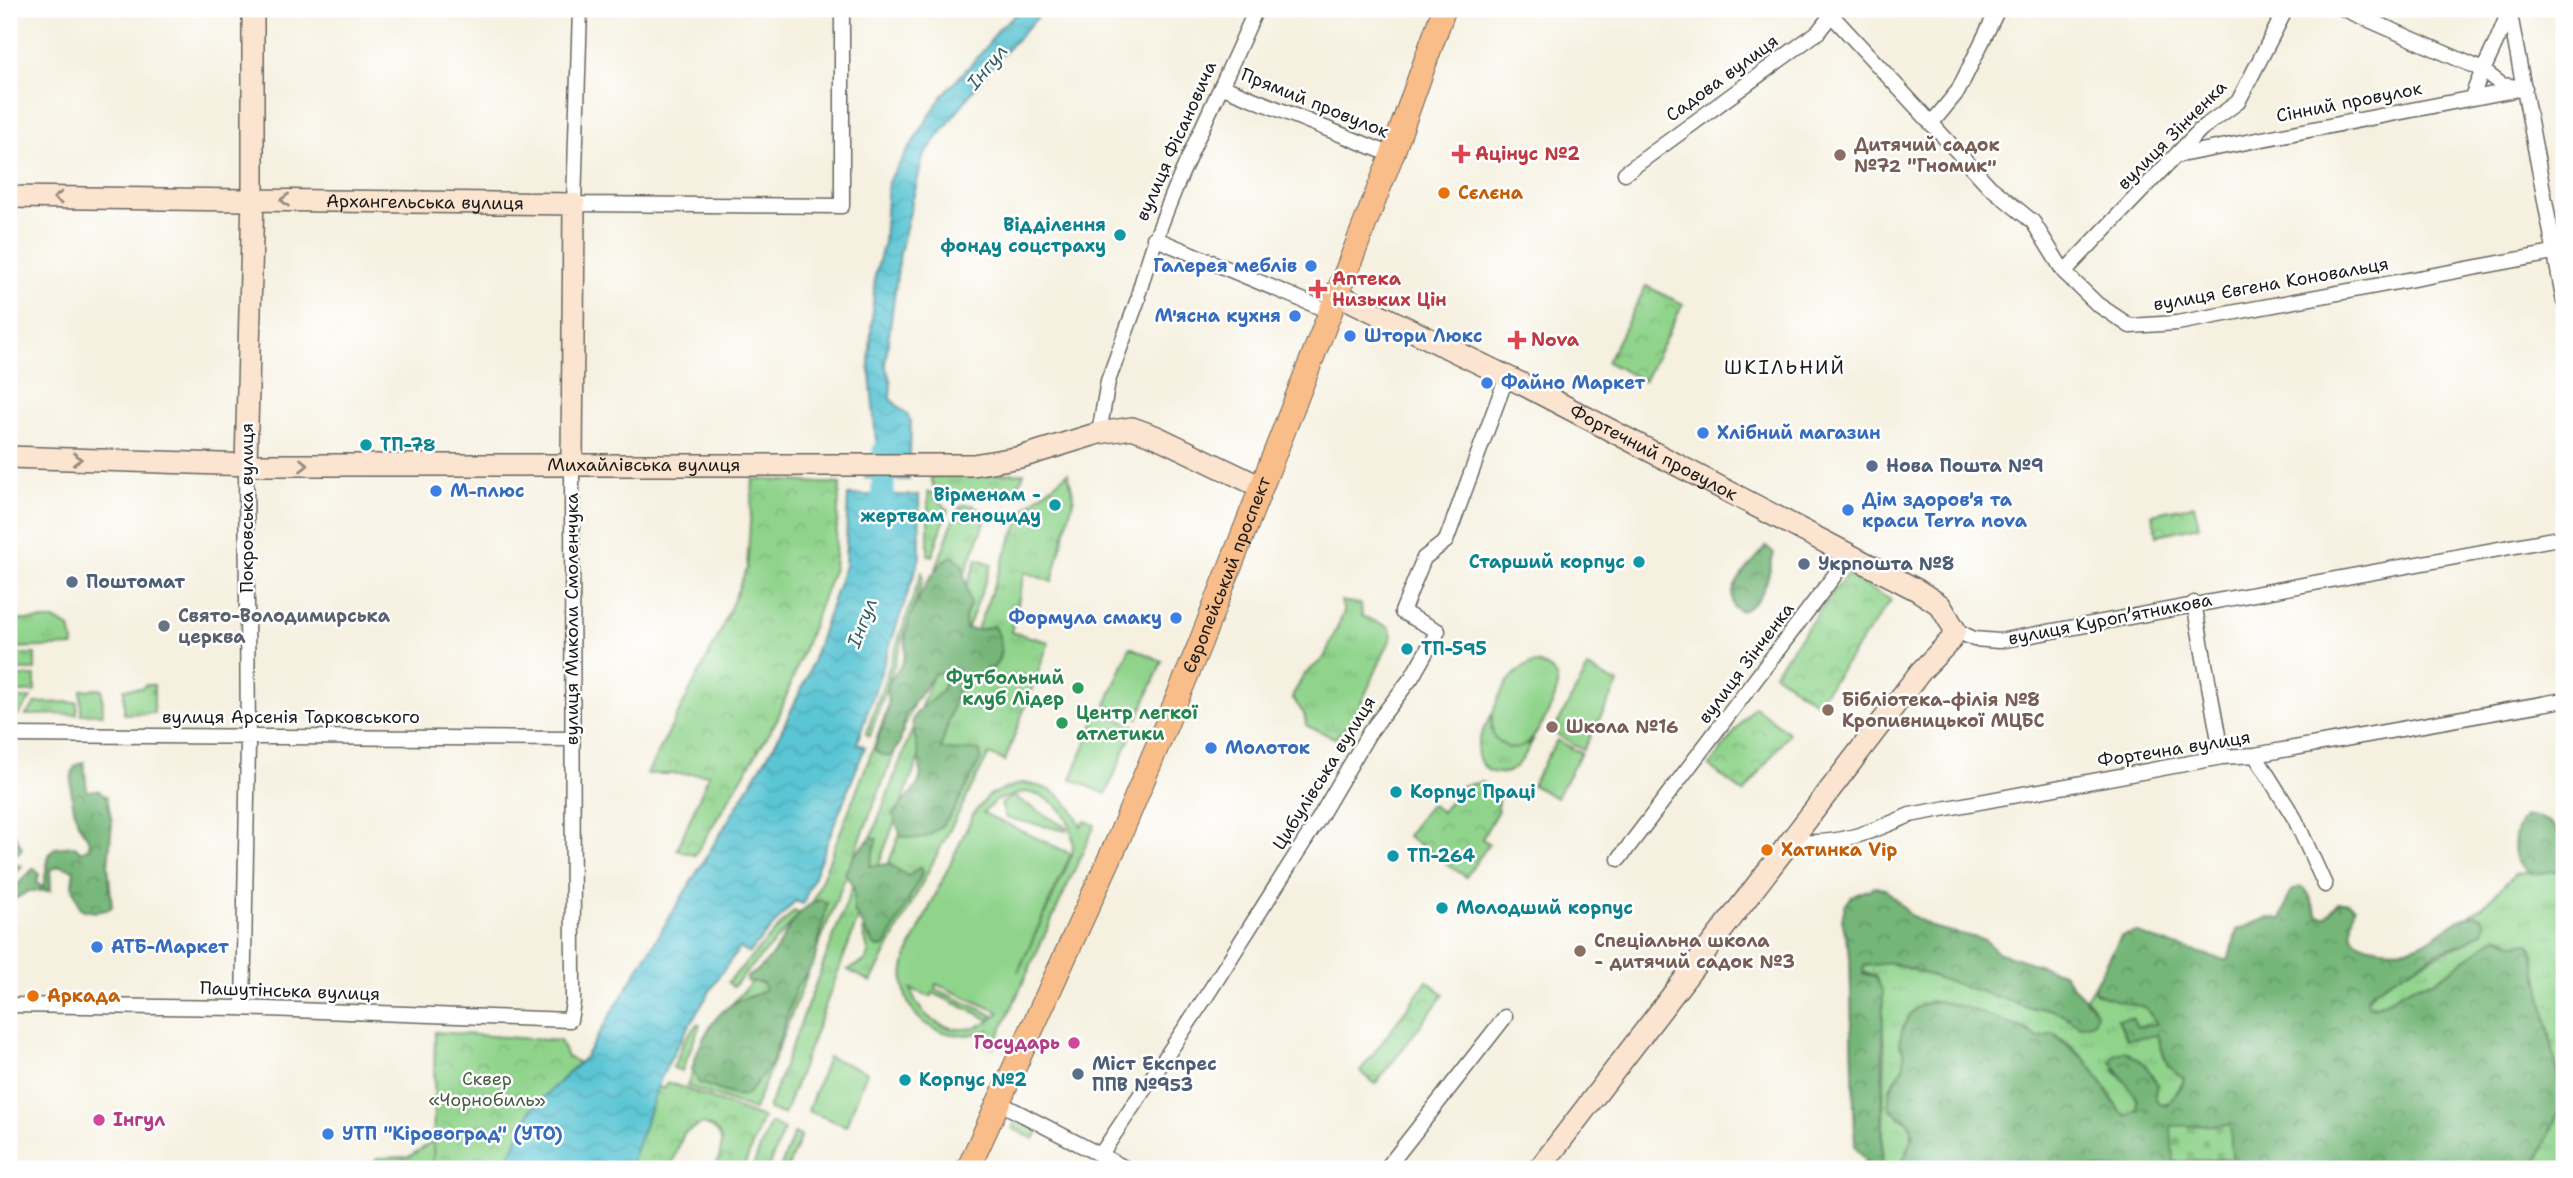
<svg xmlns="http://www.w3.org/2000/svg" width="2573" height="1178" font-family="'Shantell Sans',sans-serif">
<defs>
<pattern id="grass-tufts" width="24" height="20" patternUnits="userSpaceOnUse" patternTransform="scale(1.75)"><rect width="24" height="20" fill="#90d48c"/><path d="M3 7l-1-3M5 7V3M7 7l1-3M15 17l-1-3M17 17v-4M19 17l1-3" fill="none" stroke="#7cb578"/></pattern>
<pattern id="forest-crowns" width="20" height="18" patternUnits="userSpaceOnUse" patternTransform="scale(1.75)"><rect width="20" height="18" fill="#74b678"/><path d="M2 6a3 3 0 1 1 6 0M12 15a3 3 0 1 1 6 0" fill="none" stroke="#5e9362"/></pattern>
<pattern id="cemetery-stones" width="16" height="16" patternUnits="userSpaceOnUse" patternTransform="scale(1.75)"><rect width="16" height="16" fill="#90d48c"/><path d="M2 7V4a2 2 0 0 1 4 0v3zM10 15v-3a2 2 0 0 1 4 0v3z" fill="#7cb578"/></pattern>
<pattern id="park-crowns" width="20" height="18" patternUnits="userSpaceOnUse" patternTransform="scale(1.75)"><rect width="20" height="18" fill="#90d48c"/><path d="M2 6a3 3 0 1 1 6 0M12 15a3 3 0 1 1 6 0" fill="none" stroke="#7cb578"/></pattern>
<pattern id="water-waves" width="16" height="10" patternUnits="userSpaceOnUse" patternTransform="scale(1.75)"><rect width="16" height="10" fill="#5ac5d4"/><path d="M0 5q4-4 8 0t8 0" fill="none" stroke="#4ea9b5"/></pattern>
</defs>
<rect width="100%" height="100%" fill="#fff"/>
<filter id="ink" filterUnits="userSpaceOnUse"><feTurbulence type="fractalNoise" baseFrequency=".0143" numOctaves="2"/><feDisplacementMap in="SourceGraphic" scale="14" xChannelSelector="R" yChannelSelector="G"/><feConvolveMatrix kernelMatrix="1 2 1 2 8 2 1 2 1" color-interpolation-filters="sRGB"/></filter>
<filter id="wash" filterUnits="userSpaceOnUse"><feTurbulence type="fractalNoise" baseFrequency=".00686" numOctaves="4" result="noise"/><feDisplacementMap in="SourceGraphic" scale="28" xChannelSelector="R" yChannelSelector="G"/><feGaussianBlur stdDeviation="1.57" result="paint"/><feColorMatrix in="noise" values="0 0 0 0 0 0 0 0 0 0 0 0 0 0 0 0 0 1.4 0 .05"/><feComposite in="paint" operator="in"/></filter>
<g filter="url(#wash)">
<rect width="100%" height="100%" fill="#f5f0df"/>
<path fill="url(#grass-tufts)" stroke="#567854" stroke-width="2" d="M1024,473C1014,508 959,496 934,488L930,476Z
M1068,473L1074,497L1052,582L1025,572L1011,632L1049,642L1005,761L989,754L871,982L848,970L865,961L869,954L863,931L1009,545L1026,507Z
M928,492L933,493L948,510L932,556L928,555Z
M962,505H972L985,512V522L754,1110L687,1086L702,1046L733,1003L805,922L874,746L956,512Z
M977,559L992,564L784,1115L768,1109Z
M922,571L923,580L870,736L866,734Z
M1341,601L1361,604L1362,616L1389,627L1392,636L1350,727L1344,728L1335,738L1307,726L1304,714L1292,697L1304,675L1324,658L1344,612Z
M9,620H55L70,628L74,646L9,648Z
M9,654H35V670H9Z
M9,676H35V692H9Z
M145,685H154V713L124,714V689L142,688Z
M102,689L103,714H81V690Z
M31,698L18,715L9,716V699Z
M77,702V714L26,715L36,703Z
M1492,714L1491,730L1500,743L1529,744L1534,738C1524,757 1515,781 1489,771C1467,754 1481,734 1492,714Z
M2559,870L2564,873V1169H2535L2563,1101L2533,951L2529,943H2514L2504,937L2491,940L2471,958L2434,982L2416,985L2376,1006L2366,1004C2368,985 2446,950 2464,944L2476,915L2466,918L2482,907L2515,874Z
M794,911L800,914L733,987L728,982Z
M1880,962L1901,966L2034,1009C2046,1006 2062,1012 2072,1021L2093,1006L2086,998L2094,986L2096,992C2113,1000 2126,1003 2145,1007L2158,1025L2137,1027L2118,1019L2126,1038L2157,1035L2168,1066L2185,1078L2171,1102L2159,1104L2155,1097L2113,1069L2130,1087L2137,1099L2138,1109L2127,1116L2120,1112C2103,1082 2085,1051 2053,1034L2038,1038L2026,1029L1931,1001C1918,1029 1908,1064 1890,1087L1899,1117L1908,1122L1913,1142L1903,1160L1904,1169H1882L1885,1052L1875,976L1861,971L1864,966Z
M697,1024L700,1025L682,1071L673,1068L684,1041Z
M1017,1118L1039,1130L1034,1139L1012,1128Z
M770,1123L784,1129L768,1169H752Z
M794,1133L801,1136L787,1169H780Z
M440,1137L467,1169H371L377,1158L408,1157Z"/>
<path fill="url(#forest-crowns)" stroke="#48694a" stroke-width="2" d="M1766,546L1774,553C1767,577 1767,600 1741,611L1733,607C1727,582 1752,566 1766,546Z
M953,556L962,563L970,604L965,618L966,629L980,630L993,626C1004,638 1004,664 987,672C977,677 970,673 960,681L941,748C955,754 966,747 980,751L981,759C966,783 953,827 923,838C916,840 908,837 901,836L893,814C920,781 926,789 916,742C915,735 911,726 913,720C918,701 952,698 943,673H935L905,715L900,743L891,756L882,755L875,750C877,735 889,718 888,703C888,695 885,691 889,682C895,672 903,667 905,654C907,645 904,636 907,627C913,607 933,563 953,556Z
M84,762L87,791L98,790L107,797L112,823L108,865L112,907C103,913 89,913 80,908L72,885L74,870L60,866L50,870L51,891H29L17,898L9,897V864L22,866L10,880V885L16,886L34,868L39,874L37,883L43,888L49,855L55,848L75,846L81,852L89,848C91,836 82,833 78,823C73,806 67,782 75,766Z
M2525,816C2563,817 2564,843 2564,873L2559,870C2549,872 2536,876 2526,870C2508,859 2513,829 2525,816Z
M9,825L22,848L18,854H9Z
M871,837L877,838L870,866L889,864L908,876L921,867L922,874L885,946L877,947C866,939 865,923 854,912V889L845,873L853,857Z
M1875,887L1886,889L1910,915L1935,928L1985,940L1997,952L2063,973C2072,989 2086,997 2097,1013L2094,1022L2079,1026C2066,1016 2050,1004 2034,1009L1892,963L1864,966L1863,974L1875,976L1883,992L1882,1169H1856L1866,1161L1855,1147L1850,957L1842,919L1845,906L1852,896Z
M2303,887C2313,896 2311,906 2319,916L2326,917L2339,902H2348L2355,907C2354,915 2350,927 2352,934C2357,950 2399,950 2413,947C2435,942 2458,910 2482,917L2485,923L2483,931L2464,944L2440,951L2373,991L2367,998L2368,1007L2376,1006L2416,985L2434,982L2498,936L2514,943H2529L2533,951L2563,1101L2535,1169H1904C1899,1154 1923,1138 1908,1121C1904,1117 1895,1113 1890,1108C1882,1078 1917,1076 1899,1043C1902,1026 1910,1006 1930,1002C1950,998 2020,1027 2038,1038L2053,1034L2088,1062L2120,1112L2127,1116L2138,1109L2137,1099L2111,1062L2115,1054L2125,1051L2145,1064L2158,1085L2155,1097L2159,1104L2167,1105L2183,1085L2184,1078L2168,1066L2157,1035L2127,1039L2118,1019L2132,1018L2137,1027L2157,1024L2145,1007C2126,1003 2113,1001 2095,992L2094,986L2121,936L2137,932L2151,939L2228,961L2237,930L2268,918L2281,919C2290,904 2281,890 2303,887Z
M820,899L827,904L814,963L796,988L772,1063L746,1096L734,1095L699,1083L692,1069C699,1044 711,1015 736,1002C745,997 759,996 765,989L763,983L746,981L747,977C787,955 782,916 820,899Z"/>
<path fill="url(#cemetery-stones)" stroke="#567854" stroke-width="2" d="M2230,1125L2232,1159L2173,1162L2171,1126Z"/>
<path fill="url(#park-crowns)" stroke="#567854" stroke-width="2" d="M1646,286L1683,304L1644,381L1607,362Z
M753,479L840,484L834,568L778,718L695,855L677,850L709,774H647L720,633L747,568Z
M2194,505L2199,526L2157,535L2152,514Z
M1846,575L1891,600L1817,703L1774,673Z
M1754,706L1789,733L1744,793L1709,766Z
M1482,782L1498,796V810L1482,839L1489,844L1466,877L1407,836L1430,804L1442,812L1462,786Z
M1427,981L1444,994L1376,1084L1360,1072Z
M435,1032L560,1041L567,1057L583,1065C549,1096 521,1114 510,1161L500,1162V1169H433Z
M668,1082L763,1118L743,1169H715C723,1150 728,1129 701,1124L684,1133L670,1169H621L652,1084L664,1089Z"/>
<path fill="#90d48c" stroke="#567854" stroke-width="2" fill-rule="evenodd" d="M1130,647L1162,661L1138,718L1106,705Z
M1535,663C1567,669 1558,694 1547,715C1535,736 1520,765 1494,737C1484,713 1510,666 1535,663Z
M1588,668L1618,684L1583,750L1553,732Z
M1099,711L1135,726L1106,794L1071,779Z
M1557,740L1581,753L1556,798L1532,785Z
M1021,783C1051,785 1071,799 1081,827L1085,821L1095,825L993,1048L983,1044L989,1030C933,1050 885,1006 910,949L974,813L989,795ZM1025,792C1059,797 1077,822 1072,855L1018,972L1071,854L983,813L997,800ZM936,984L999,1012V1013L991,1020L993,1015L935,989ZM911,989L931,997L933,993L991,1020C959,1040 921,1025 911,989Z
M1013,796L1067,828V831L1006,818L1001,804Z
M828,1057L867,1072L846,1126L808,1111Z"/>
<path fill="url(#water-waves)" stroke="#3b7078" stroke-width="2" d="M1023,9H1045L990,68L923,157L900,253L885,365L891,381L890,399L907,414L911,422L909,480L865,478L877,451L869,362L875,276L884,242L888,182L942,96L984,50L999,28Z
M848,495H919L920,557L857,743L865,747L803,904L795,901L749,953L740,948L719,976L676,1048L661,1078L629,1169H503L532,1108L585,1057L777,740L807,677L845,565Z"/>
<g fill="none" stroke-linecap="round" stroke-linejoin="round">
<path stroke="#5ac5d4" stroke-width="23" d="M882,524L884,450"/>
</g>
</g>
<g filter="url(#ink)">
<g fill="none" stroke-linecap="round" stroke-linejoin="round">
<defs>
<path id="street" d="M580,9L574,204L842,206V9
M1826,9L1989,186L2033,222L2064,272L2097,304L2130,326L2177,323L2564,251
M2344,9L2481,69L2502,85L2517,87
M2509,9L2564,302
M1223,87L1392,155
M2472,97C2482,68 2499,42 2508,12
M1931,124L1958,91L1998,9
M2180,155L2525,88
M1625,173L1818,32L1836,9
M1154,238L1331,312
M2064,272L2201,129L2238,102L2286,9
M1139,292C1166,193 1216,103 1256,9
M1099,433L1108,381L1138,299
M2194,603L2222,757
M1955,630L1974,639L1999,641L2564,537
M9,735L572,739
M2255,755L2295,819L2325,885
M1793,841C1835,847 1872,832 1910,815L2222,757L2255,755L2564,700
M1619,859L1850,555
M9,1005L237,1008L570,1020L573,1002L572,464
M243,1008L248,744L246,465
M998,1102L1127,1169
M1101,1154L1209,992L1318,820L1369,733L1412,677L1438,631L1402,612L1424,558L1446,541L1507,376
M1386,1169L1505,1017"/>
<g id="secondary">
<path id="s1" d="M9,197L574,204L572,464"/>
<path id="s2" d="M1337,294L1524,385L1917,590L1940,605L1955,630L1951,640L1921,671L1539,1169"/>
<path id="s3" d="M9,457L251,465H973L1021,457L1099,433L1132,428L1157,437L1261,487"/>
<path d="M246,465L253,196V9"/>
</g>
<g id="primary">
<path id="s4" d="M968,1169L1118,840L1199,646L1392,155L1444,9"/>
</g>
</defs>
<use href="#street" stroke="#686660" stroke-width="17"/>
<use href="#secondary" stroke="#686660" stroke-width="24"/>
<use href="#primary" stroke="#686660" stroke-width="25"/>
<use href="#street" stroke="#fff" stroke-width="14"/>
<use href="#secondary" stroke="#fce5d0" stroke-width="21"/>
<use href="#primary" stroke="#f8bd89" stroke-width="23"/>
</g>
<defs><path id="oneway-chevron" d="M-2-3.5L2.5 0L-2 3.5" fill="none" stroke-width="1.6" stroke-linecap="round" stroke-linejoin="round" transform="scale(1.75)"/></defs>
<g stroke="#978b7f">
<use href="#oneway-chevron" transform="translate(58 198) rotate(-180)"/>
<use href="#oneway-chevron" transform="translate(285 200) rotate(-179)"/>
<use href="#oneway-chevron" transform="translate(77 459) rotate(2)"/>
<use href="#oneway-chevron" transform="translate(304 465)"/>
</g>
</g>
<g fill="#e0444e" stroke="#fff" stroke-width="2.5">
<path d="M1457.5 143.5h7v7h7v7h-7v7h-7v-7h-7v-7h7z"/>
<path d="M1314.5 278.5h7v7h7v7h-7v7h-7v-7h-7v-7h7z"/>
<path d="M1513.5 329.5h7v7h7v7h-7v7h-7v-7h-7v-7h7z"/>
</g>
<g fill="#8d6e63" stroke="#fff" stroke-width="2.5">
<circle cx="1840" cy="155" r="7"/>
<circle cx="1828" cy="710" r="7"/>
<circle cx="1552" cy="727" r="7"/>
<circle cx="1580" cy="951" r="7"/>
</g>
<g fill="#e8710a" stroke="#fff" stroke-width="2.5">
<circle cx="1444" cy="193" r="7"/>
<circle cx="1767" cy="850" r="7"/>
<circle cx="33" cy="996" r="7"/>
</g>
<g fill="#0f9aa8" stroke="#fff" stroke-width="2.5">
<circle cx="1120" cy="235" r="7"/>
<circle cx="366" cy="445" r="7"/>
<circle cx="1055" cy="505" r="7"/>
<circle cx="1639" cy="562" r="7"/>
<circle cx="1407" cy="649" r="7"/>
<circle cx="1396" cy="792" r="7"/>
<circle cx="1393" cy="856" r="7"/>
<circle cx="1442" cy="908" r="7"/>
<circle cx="905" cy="1080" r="7"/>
</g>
<g fill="#3f7fe0" stroke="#fff" stroke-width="2.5">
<circle cx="1311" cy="266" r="7"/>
<circle cx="1295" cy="316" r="7"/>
<circle cx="1350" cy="336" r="7"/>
<circle cx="1487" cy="383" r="7"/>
<circle cx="1703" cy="433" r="7"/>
<circle cx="436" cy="491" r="7"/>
<circle cx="1848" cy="510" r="7"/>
<circle cx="1176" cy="618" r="7"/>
<circle cx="1211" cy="748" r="7"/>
<circle cx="97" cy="947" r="7"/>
<circle cx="328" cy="1134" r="7"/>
</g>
<g fill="#5c6f8a" stroke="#fff" stroke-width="2.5">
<circle cx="1872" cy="466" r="7"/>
<circle cx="1804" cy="564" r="7"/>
<circle cx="72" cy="582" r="7"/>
<circle cx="1078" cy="1074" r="7"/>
</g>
<circle fill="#6b7280" stroke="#fff" stroke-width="2.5" cx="164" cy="626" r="7"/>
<g fill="#2e9e5b" stroke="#fff" stroke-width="2.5">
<circle cx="1078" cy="688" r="7"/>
<circle cx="1062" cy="723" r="7"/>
</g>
<g fill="#d1479c" stroke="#fff" stroke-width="2.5">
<circle cx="1074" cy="1043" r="7"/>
<circle cx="99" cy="1120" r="7"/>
</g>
<g text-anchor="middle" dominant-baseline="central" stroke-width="5" stroke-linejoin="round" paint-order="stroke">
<g font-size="18" fill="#1c1c1c" stroke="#fff">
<text transform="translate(1722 78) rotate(-36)">Садова вулиця</text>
<text transform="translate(2349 102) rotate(-11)">Сінний провулок</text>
<text transform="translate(1315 103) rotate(22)">Прямий провулок</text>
<text transform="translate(2172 135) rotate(-45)">вулиця Зінченка</text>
<text transform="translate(1176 141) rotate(-66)">вулиця Фісановича</text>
<text stroke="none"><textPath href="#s1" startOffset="416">Архангельська вулиця</textPath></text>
<text transform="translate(2271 284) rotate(-10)">вулиця Євгена Коновальця</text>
<text stroke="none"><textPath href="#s2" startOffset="354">Фортечний провулок</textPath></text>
<text stroke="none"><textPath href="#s3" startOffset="635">Михайлівська вулиця</textPath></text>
<text transform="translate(247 508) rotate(-90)">Покровська вулиця</text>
<text stroke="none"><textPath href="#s4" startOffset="648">Європейський проспект</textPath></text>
<text transform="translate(572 619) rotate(-90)">вулиця Миколи Смоленчука</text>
<text transform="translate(2110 619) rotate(-11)">вулиця Куропʼятникова</text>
<text transform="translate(1746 663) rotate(-53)">вулиця Зінченка</text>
<text x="291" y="717">вулиця Арсенія Тарковського</text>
<text transform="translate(2174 749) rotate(-9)">Фортечна вулиця</text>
<text transform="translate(1324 773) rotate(-58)">Цибулівська вулиця</text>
<text transform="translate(290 991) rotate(2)">Пашутінська вулиця</text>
</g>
<g font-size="18" font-weight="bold" fill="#785e54" stroke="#fff" text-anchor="start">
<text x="1854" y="145">Дитячий садок<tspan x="1854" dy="21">№72 "Гномик"</tspan></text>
<text x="1842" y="700">Бібліотека-філія №8<tspan x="1842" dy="21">Кропивницької МЦБС</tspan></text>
<text x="1566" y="727">Школа №16</text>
<text x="1594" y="941">Спеціальна школа<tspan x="1594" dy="21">- дитячий садок №3</tspan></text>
</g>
<g font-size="18" font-weight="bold" fill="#be3a42" stroke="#fff" text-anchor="start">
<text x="1475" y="154">Ацінус №2</text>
<text x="1332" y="279">Аптека<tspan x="1332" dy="21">Низьких Цін</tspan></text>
<text x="1531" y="340">Nova</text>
</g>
<g font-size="18" font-weight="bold" fill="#c56008" stroke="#fff" text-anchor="start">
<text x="1458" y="193">Сєлєна</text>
<text x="1781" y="850">Хатинка Vip</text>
<text x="47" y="996">Аркада</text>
</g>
<g font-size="18" font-weight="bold" fill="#0d838f" stroke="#fff" text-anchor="start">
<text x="1106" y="225" text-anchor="end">Відділення<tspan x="1106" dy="21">фонду соцстраху</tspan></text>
<text x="380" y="445">ТП-78</text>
<text x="1041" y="495" text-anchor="end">Вірменам -<tspan x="1041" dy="21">жертвам геноциду</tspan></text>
<text x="1625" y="562" text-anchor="end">Старший корпус</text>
<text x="1421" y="649">ТП-595</text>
<text x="1410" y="792">Корпус Праці</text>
<text x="1407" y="856">ТП-264</text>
<text x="1456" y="908">Молодший корпус</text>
<text x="919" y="1080">Корпус №2</text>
</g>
<g font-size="18" font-weight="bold" fill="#366cbe" stroke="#fff" text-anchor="start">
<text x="1297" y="266" text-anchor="end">Галерея меблів</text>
<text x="1281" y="316" text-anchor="end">М'ясна кухня</text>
<text x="1364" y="336">Штори Люкс</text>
<text x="1501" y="383">Файно Маркет</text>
<text x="1717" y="433">Хлібний магазин</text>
<text x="450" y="491">М-плюс</text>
<text x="1862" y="500">Дім здоров'я та<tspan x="1862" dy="21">краси Terra nova</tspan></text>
<text x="1162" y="618" text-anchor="end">Формула смаку</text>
<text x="1225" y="748">Молоток</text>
<text x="111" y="947">АТБ-Маркет</text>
<text x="342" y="1134">УТП "Кіровоград" (УТО)</text>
</g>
<g font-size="18" font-weight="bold" fill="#4e5e75" stroke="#fff" text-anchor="start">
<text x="1886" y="466">Нова Пошта №9</text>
<text x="1818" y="564">Укрпошта №8</text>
<text x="86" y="582">Поштомат</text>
<text x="1092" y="1064">Міст Експрес<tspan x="1092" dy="21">ППВ №953</tspan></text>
</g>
<g font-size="18" font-weight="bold" fill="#5b616d" stroke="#fff" text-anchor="start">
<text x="178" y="616">Свято-Володимирська<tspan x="178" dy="21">церква</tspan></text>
</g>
<g font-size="18" font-weight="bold" fill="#27864d" stroke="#fff" text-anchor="end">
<text x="1064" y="678">Футбольний<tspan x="1064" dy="21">клуб Лідер</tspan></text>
<text x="1076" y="713" text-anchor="start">Центр легкої<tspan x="1076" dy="21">атлетики</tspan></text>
</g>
<g font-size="18" font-weight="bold" fill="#b23c85" stroke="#fff" text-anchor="end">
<text x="1060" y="1043">Государь</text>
<text x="113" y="1120" text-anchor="start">Інгул</text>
</g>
<g font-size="18" fill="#455c43" stroke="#fff">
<text x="487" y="1079">Сквер<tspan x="487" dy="21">«Чорнобиль»</tspan></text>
</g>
<g font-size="19" font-style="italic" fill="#356066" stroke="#fff">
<text transform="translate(987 67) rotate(-50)">Інгул</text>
<text transform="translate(862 623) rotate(-69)">Інгул</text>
</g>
<g font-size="19" letter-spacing="2" fill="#1c1c1c" stroke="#fff">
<text x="1785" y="367">ШКІЛЬНИЙ</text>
</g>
</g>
<rect width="2573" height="1178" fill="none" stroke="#fff" stroke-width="35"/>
</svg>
